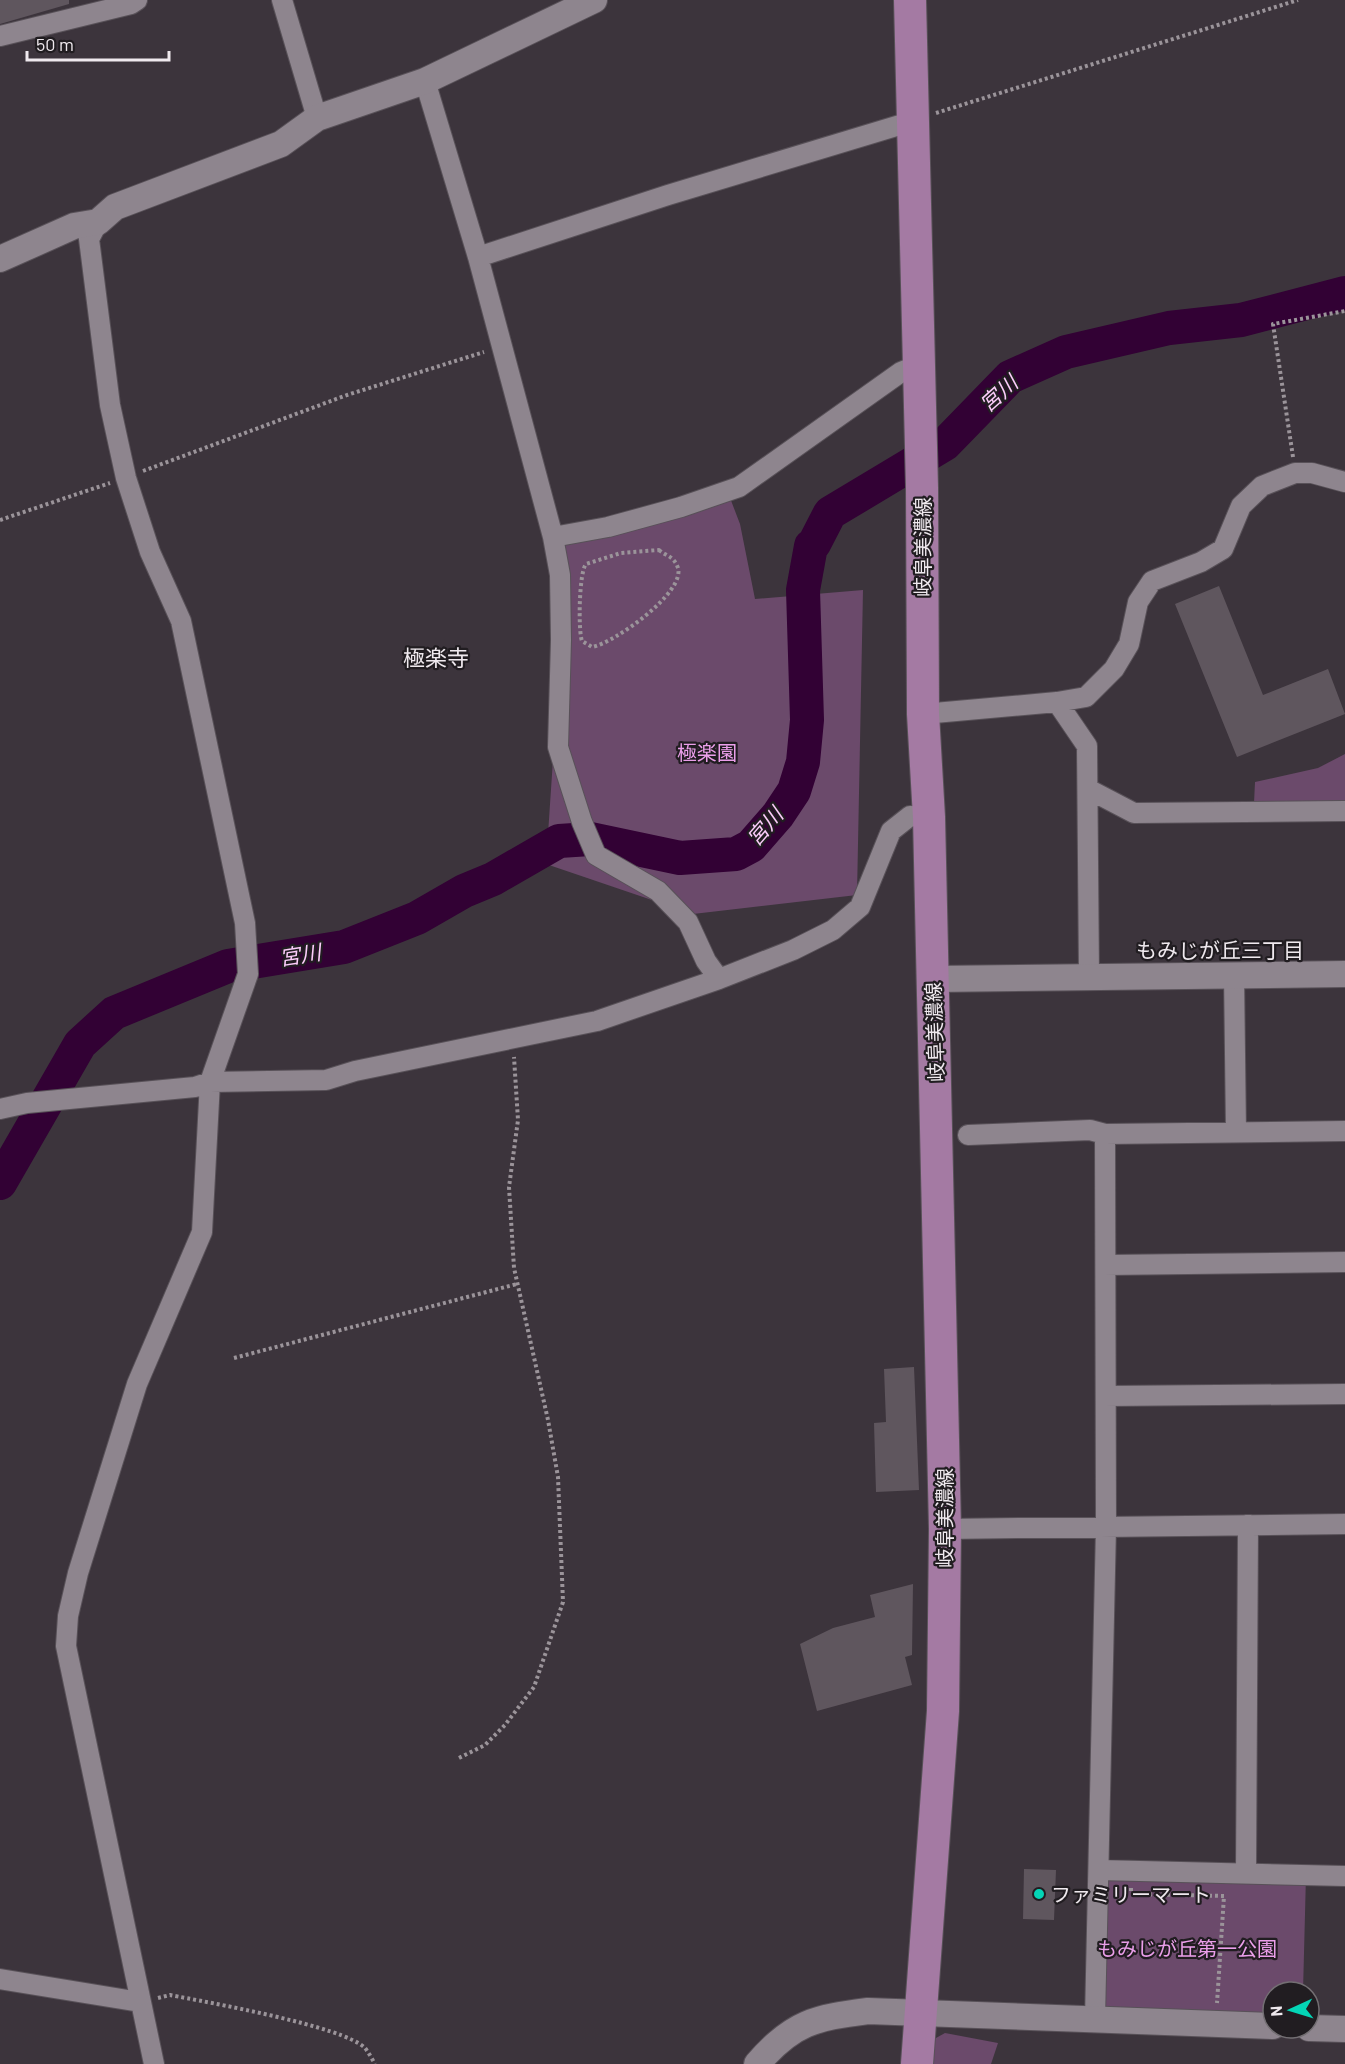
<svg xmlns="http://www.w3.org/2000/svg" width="1345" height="2064" font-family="Barlow,'Noto Sans JP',sans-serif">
<rect width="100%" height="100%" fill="#3c343c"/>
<path fill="#6b4a6b" d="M727,490L740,524L755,599L863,590L857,895L693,914L546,864L561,640L553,537Z
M1345,754V802L1254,803L1255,782L1318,768Z
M1099,1870L1306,1875L1303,1992H1273V2026L1095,2019Z
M945,2033L998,2043L991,2064H907V2054Z"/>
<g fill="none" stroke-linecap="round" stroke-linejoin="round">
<path stroke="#320134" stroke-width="34" d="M0,1183L80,1044L114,1013L228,966L344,947L417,918L464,891L493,879L559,841L590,839L680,858L736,854L751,846L778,815L794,791L803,762L807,720L803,590L811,546L814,544L830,513L945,444L1010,377L1066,352L1169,328L1241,320L1345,293"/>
</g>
<path fill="#5f565e" d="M0,0H69V4L0,24Z
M1219,586L1263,695L1328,669L1345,714L1237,757L1175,604Z
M914,1367L919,1490L876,1492L874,1423L886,1422L884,1369Z
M913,1584L912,1655L905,1657L912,1685L817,1711L800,1644L833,1628L875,1617L870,1595Z
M1024,1869L1056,1870L1054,1920L1023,1919Z"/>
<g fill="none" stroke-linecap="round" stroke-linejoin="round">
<defs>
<path id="minor" d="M282,0L317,118
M0,36L131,4L137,0
M425,81L478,257L553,537L560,575L561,640L558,747L582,822L596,855L658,891L688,922L706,961L719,979
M98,222L89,239L110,405L126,478L150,552L181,621L245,923L248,974L210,1082L202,1232L137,1384L78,1573L68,1616L66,1646L154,2064
M478,257L668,195L913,121
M553,537L608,527L681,507L739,487L901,372L918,365
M1057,702L1087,746L1089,976
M923,714L1057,702L1086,697L1114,669L1129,644L1138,602L1152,581L1201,562L1223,549L1241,506L1262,486L1295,473H1312L1345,482
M1090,790L1134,813L1345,811
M1234,975L1236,1132
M0,1109L27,1103L195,1087L210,1082L326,1080L355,1071L597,1021L719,979L793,950L833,930L860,907L891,831L910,816L929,817
M968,1135L1090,1130L1105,1134L1345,1131
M1106,1265L1345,1262
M1106,1396L1345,1394
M945,1529L1345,1524
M1099,1870L1345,1876
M1246,1873L1248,1525
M0,1979L140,2002
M1095,2019L1106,1527L1105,1134"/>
<path id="tertiary" d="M0,259L74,226L98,222L115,207L281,144L317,118L425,81L594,0
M933,979L1345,974
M1309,2028L1345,2029
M757,2064C793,2022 815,2018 868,2011L1273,2026"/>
<path id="primary" d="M910,0L922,488L923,714L929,817L945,1529L943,1711L917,2064"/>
</defs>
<use href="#minor" stroke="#585158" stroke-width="22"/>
<use href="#tertiary" stroke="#585158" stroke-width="28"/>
<use href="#primary" stroke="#585158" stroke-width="34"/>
<path stroke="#9b949a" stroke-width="4" stroke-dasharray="3 3" stroke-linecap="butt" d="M936,113L1298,0
M1293,457L1273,324L1345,311
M143,471L347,395L484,352
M0,520L110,483
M659,550C666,556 674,556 678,568C685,593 614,643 592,647L582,641C578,631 579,572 586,564L621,553Z
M234,1358L517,1284
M459,1758L485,1745L505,1725L534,1687L563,1602L558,1477L548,1420L514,1268L509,1187L518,1120L514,1057
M1131,1888V1894L1224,1896L1217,2003
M158,1998L170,1995C206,2002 343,2026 365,2048C369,2053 372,2059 375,2064"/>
<use href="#minor" stroke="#8e858e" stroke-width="20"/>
<use href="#tertiary" stroke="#8e858e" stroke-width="26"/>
<use href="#primary" stroke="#a47aa3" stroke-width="32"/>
</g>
<circle fill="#04d5b6" stroke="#211d21" stroke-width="2" cx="1039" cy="1894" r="6"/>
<g text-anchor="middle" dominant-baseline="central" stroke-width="4.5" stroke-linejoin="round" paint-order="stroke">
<g font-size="20" fill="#efe9ee" stroke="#211d21">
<text transform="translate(922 547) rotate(-90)">岐阜美濃線</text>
<text transform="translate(934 1032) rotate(-92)">岐阜美濃線</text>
<text transform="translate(944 1518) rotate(-90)">岐阜美濃線</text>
</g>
<g font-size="20" fill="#eb9fea" stroke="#211d21">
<text x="707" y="752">極楽園</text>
<text x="1187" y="1948">もみじが丘第一公園</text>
</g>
<g font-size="20" fill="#efe9ee" stroke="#211d21" text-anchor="start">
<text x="1051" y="1894">ファミリーマート</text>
</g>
<g font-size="21" font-style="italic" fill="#fccdfb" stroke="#211d21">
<text transform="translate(998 393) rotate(-42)">宮川</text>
<text transform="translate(764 826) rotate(-49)">宮川</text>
<text transform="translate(300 954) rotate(-9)">宮川</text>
</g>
<g font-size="21" fill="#efe9ee" stroke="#211d21">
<text x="1220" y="949">もみじが丘三丁目</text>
</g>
<g font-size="22" fill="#efe9ee" stroke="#211d21">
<text x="436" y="657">極楽寺</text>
</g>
</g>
<g transform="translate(1291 2010) rotate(266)"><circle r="28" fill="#211d21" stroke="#736f73" stroke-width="1.5"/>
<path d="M0-4.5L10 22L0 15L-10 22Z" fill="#04d5b6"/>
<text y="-9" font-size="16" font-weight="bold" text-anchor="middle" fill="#efe9ee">N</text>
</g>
<path d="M27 51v9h142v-9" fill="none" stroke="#efe9ee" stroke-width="3"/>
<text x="36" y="51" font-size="18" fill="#efe9ee" stroke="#211d21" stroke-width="4.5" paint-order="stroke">50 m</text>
</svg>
